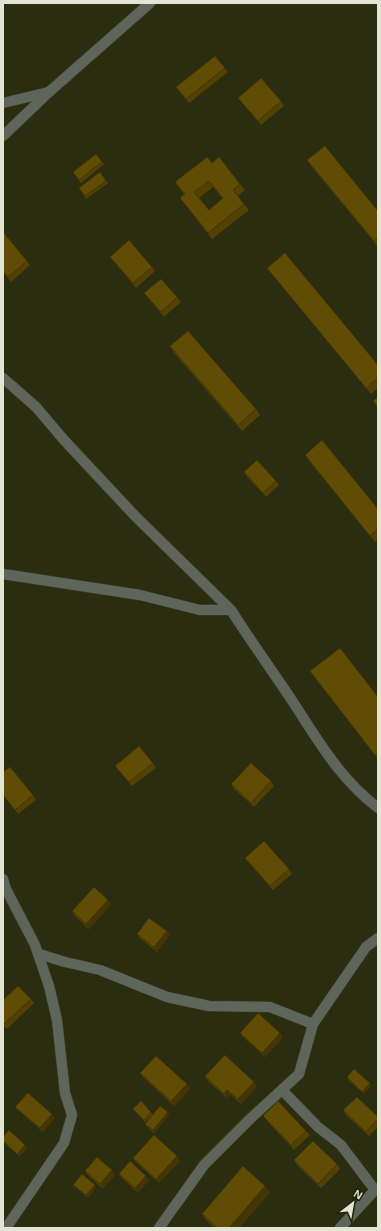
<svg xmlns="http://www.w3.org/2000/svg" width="381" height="1231" font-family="Arial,sans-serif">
<rect width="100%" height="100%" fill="#2b2d11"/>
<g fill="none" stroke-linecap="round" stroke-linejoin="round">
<defs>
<path id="minor" d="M3,103L49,92
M3,378L36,407L64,440L136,517L231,610H200L140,595L3,574
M231,610C250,640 271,669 291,699C318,740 338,777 378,808
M3,879L6,889L35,945L49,986L57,1020L65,1093L72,1115L64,1143L6,1228
M39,954L65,962L100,970L167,997L209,1006L270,1007L313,1024
M282,1090L318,1127L341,1145L375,1190L340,1228
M159,1228L204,1165L251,1118L299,1074L313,1024L366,947L378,938"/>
<path id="tertiary" d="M3,136L49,92L150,3"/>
</defs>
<use href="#minor" stroke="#484a30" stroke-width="11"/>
<use href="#tertiary" stroke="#484a30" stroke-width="11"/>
<use href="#minor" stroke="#5e655a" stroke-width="10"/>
<use href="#tertiary" stroke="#5e655a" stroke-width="10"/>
</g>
<path fill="#534104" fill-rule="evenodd" d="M225,68L228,72L189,103L176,87Z
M238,98L281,101L284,106L261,125Z
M96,154L104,164L81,183L73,172Z
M307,160L378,211V247L311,166Z
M212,163L240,184L245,190L238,196L249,210L212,239L180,198L184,194L175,182ZM213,187L223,199L209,210L199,198Z
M100,172L108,183L86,199L79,188Z
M3,232L30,265L11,282L3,272Z
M110,257L152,267L155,271L136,288Z
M267,268L378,365V388L371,394L272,274Z
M144,293L177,297L181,302L164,317Z
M170,346L256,409L260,415L242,431L174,353Z
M305,455L378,509V539L375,542L309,461Z
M244,472L276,481L279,485L266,497L247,477Z
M310,671L378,697V759L314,677Z
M153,763L156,768L132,786L115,766Z
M3,772L33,795L36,800L18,814L3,795Z
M271,781L274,786L254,807L234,789L231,784Z
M245,858L289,869L292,874L273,890L248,862Z
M108,900L111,904L89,929L75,916L72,911Z
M137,934L170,935L157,952L140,938Z
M31,999L34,1003L7,1029L3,1025V1000Z
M240,1033L283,1037L265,1057L243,1037Z
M140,1073L190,1089L174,1106L143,1077Z
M205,1076L257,1086L241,1104L230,1094L227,1098L208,1081Z
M347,1077L371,1086L364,1094L348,1080Z
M15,1107L55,1118L43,1132L19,1111Z
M133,1109L151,1112L153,1114L168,1112L169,1115L154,1133L146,1126L145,1124L151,1116L145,1122Z
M343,1110L378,1117V1127L369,1136L346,1115Z
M263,1116L306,1131L310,1135L294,1150L266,1120Z
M3,1137L25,1145L27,1148L19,1156L3,1141Z
M133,1158L180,1161L159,1183L136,1162Z
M294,1160L337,1164L340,1169L321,1188L297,1165Z
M85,1171L115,1175L103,1189L88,1175Z
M119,1174L149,1180L138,1193L122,1178Z
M73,1185L96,1187L88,1198L75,1187Z
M270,1192L239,1228H215L206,1220L202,1214Z"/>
<path fill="#433504" d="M108,900L111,904L89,929L86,924Z
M167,931L170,935L157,952L154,947Z
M280,1033L283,1037L265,1057L262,1053Z
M254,1082L257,1086L241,1104L238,1099Z
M370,1083L371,1086L364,1094L362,1092Z
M187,1084L190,1089L174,1106L171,1101Z
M227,1090L230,1094L227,1098L224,1094Z
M168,1112L169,1115L154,1133L153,1130Z
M52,1114L55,1118L43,1132L40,1128Z
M25,1145L27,1148L19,1156L17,1154Z
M177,1156L180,1161L159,1183L156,1179Z
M112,1170L115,1175L103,1189L100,1184Z
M146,1176L149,1180L138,1193L135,1188Z
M95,1185L96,1187L88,1198L86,1195Z
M265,1186L270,1192L239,1228H229Z"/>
<path fill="#604c05" stroke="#433504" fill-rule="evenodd" d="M215,56L225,68L186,99L176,87Z
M261,78L281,101L258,121L238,98Z
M325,146L378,211V238L374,241L307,160Z
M96,154L102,162L79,180L73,172Z
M207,157L212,163L219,157L240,184L233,190L244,204L208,233L180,198L185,194L175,182ZM209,181L223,198L209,210L194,192Z
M100,172L106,181L85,196L79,188Z
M3,232L27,261L8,277L3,271Z
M129,240L152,267L133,283L110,257Z
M285,253L378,365V378L366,388L267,268Z
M161,279L177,297L161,312L144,293Z
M188,331L256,409L238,425L170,346Z
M378,397V407L373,401Z
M322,440L378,509V529L370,536L305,455Z
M257,460L276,481L263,493L244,472Z
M340,648L378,697V753L375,755L310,671Z
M139,746L153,763L129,782L115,766Z
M251,763L271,781L251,803L231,784Z
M10,767L33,795L15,810L3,795V772Z
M264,841L289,869L270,886L245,858Z
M94,887L108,900L86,924L72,911Z
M149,918L167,931L154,947L137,934Z
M18,986L31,999L4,1024L3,1023V1000Z
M258,1013L280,1033L262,1053L240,1033Z
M225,1055L254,1082L238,1099L227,1090L224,1094L205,1076Z
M156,1056L187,1084L171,1101L140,1073Z
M354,1069L370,1083L362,1092L347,1077Z
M28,1093L52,1114L40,1128L15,1107Z
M357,1097L378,1117V1119L366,1132L343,1110Z
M141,1101L151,1112L144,1120L133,1109Z
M278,1101L306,1131L291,1145L263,1116Z
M160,1106L168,1112L153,1130L145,1124Z
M9,1130L25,1145L17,1154L3,1141V1137Z
M154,1135L177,1156L156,1179L133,1158Z
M313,1141L337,1164L318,1184L294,1160Z
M97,1157L112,1170L100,1184L85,1171Z
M130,1161L146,1176L135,1188L119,1174Z
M243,1166L265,1186L229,1228H218L202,1214Z
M82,1174L95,1185L86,1195L73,1185Z"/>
<rect width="381" height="1231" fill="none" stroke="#e3e5d4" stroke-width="8"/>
<g transform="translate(353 1203) rotate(31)" stroke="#212307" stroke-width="3" paint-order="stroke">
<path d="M0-3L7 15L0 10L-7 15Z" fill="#e3e5d4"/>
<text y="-6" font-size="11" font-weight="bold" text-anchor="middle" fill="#e3e5d4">N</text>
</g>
</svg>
